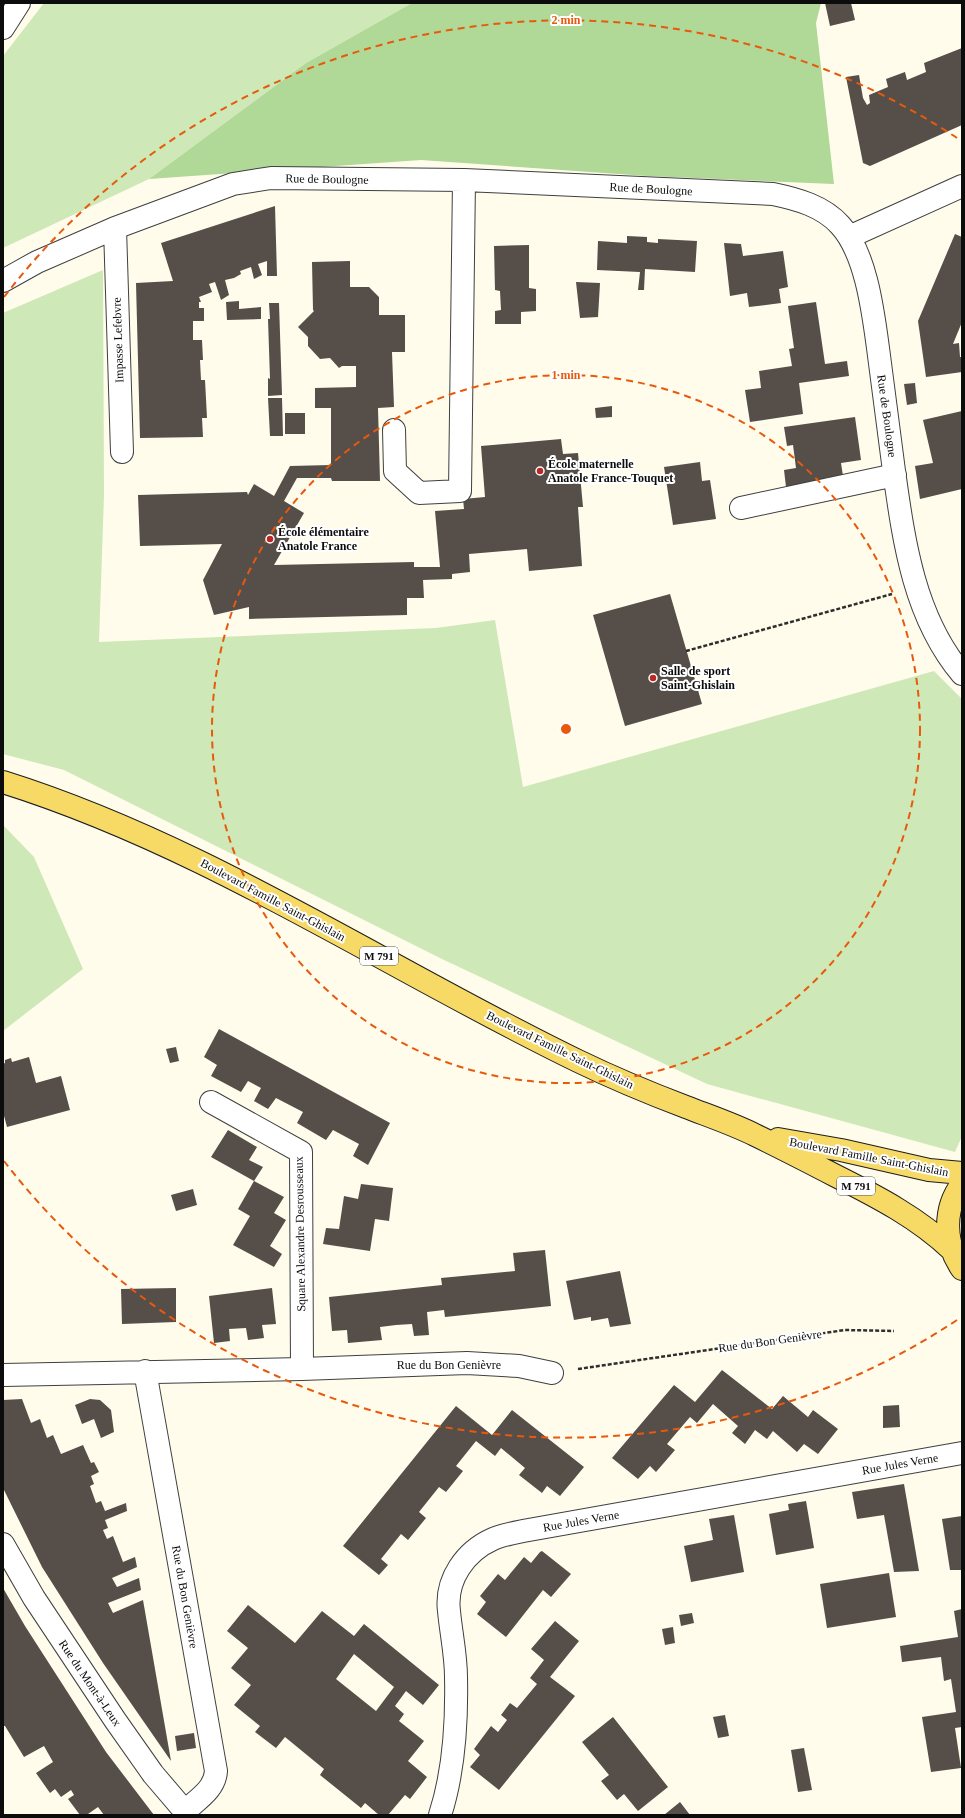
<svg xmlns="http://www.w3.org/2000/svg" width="965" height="1818" font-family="'Times New Roman',serif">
<rect width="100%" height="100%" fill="#fffcec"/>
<path fill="#cee8b7" d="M44,3H412L306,63L149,179L3,248V56Z
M103,270L104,495L99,642L436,628L495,620L523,787L934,671L962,699V1136L955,1152L707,1084L442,959L64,770L3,754V313Z
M3,825L34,857L83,969L3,1031Z"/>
<path fill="#b0d896" d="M412,3H821L816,23L834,184L647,176L421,160L149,179L306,63Z"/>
<path fill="#554e49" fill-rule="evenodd" d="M825,3H851L855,20L830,26Z
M962,48V125L870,166L863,163L846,77L859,75L863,98L867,105L870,103L869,95L888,87L886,79L905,72L907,80L926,72L924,63Z
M275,206L277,276H267V261L258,264L262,275L254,279L251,267L240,271L241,274L234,278L225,280L229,295L221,300L215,282L209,284L212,292L199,297L201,302H199V308H204V321H193V340H202L203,360H200L201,380H205L207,418H202L203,437L140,438L136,283L173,281L161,243Z
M955,234L962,237V322L953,344L959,343L960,357H962V372L926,377L918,321Z
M627,236L647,237V242L658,243V239L697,241L695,272L645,269L644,290H638L640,272L597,270L598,241L627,243Z
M724,243L741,244L743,256L783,251L788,287L779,289L781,303L749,307L747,293L730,296Z
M529,245V288L536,289V311L521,312V324H495V311L501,310L500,291L495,290L494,246Z
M350,261V287H369L379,297V315H405V352H392L394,407L378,408L380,481H332L331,478H297L284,501L304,513L274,565L414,562V567H440L435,511L464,509L463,499L485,497L481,446L561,439L563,454L578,453L583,507H578L582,566L529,571L527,549L469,554L470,572L452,574V579L423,580L424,598H407V615L249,619V607L214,615L203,580L222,544L140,546L138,495L247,492L248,495L254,484L274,496L290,466L331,465V408H315V388L356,387V366H342L339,368L330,358L320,359L308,346V337L298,327L314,311L313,310L312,262Z
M576,282L600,283L598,317L580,318Z
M239,301V309L261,307V319L227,320L226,302Z
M816,302L825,364L847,361L849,376L799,383L803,414L750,422L745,390L761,388L759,371L792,366L789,349L794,348L788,306Z
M269,303H279L282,395L268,396V378L270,379L268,319H270Z
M915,383L917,403L907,405L904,384Z
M268,398H282L283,436H270Z
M612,406V417L596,418L595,408Z
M962,411V489L920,499L915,466L933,463L923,420Z
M285,413H305V434H285Z
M855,417L861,460L841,463L843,476L825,478V481L786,487L784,470L796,468L793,445L787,446L784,427Z
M700,462L702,481L710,480L716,519L673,525L664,467Z
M670,594L702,704L625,726L593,615Z
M219,1029L390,1123L368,1165L353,1156L359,1144L333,1130L326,1140L297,1123L303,1112L276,1098L268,1109L254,1101L261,1088L248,1081L241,1092L211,1076L217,1065L204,1057Z
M176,1047L179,1061L170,1063L166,1049Z
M29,1057L36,1083L61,1076L70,1110L7,1127L3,1112V1064L5,1063V1060L11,1058L12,1062Z
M228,1130L257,1147L249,1160L263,1167L254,1181L284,1197L274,1213L286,1220L270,1246L282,1254L274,1267L233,1245L250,1216L238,1209L254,1181L211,1157Z
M361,1184L393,1188L389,1221L375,1219L370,1251L323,1244L326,1228L339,1229L344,1196L358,1199Z
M193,1189L197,1205L176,1211L171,1195Z
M545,1250L551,1306L445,1317L444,1310L427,1312L429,1335L414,1336L412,1324L396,1325L380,1327L382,1340L348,1343L347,1330L332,1331L329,1297L442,1285L441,1278L515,1271L513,1253Z
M620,1271L631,1324L610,1327L608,1318L591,1321V1317L574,1320L566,1281Z
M176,1288V1322L122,1324L121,1289Z
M272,1288L276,1324L262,1325L264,1338L248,1340L246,1328L229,1329L230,1341L214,1343L209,1296Z
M722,1370L772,1409L783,1396L808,1417L813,1410L838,1429L818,1454L804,1444L797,1452L773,1431L767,1439L755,1430L745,1444L732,1433L738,1426L713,1404L697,1423L690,1417L667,1444L675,1450L656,1472L650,1466L638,1479L612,1458L674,1385L695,1402Z
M22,1399L31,1423L40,1419L47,1438L53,1435L61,1454L83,1445L91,1463L94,1462L99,1472L91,1476L94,1484L90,1486L96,1503L101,1501L105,1511L126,1503L127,1511L105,1520L108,1528L103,1530L107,1539L113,1536L123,1562L135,1557L137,1567L112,1578L117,1587L139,1578L141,1590L108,1603L113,1613L143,1600L171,1761L103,1663L42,1567L3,1488V1400Z
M90,1399L100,1400L111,1410L114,1432L101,1438L94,1419L82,1424L75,1405Z
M899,1405L900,1427L883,1428V1406Z
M456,1406L492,1435L512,1410L584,1467L560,1496L547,1486L542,1493L519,1475L525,1468L501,1448L495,1456L476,1441L456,1466L463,1471L446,1492L439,1487L419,1512L426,1518L408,1540L401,1534L381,1559L388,1565L379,1575L343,1546Z
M904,1484L919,1571L894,1572L884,1515L857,1519L852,1492Z
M806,1501L814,1548L776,1555L769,1514L789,1510L788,1504Z
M734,1515L744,1572L691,1582L684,1546L713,1540L709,1519Z
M962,1516V1570H950L942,1519Z
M542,1551L571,1574L551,1597L543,1590L506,1637L477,1614L486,1602L480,1596L498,1574L505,1580L524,1557L531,1563L540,1552Z
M889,1573L896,1617L827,1628L820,1584Z
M3,1588L25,1626L106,1752L154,1815H104L98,1807L88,1814L89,1815H80L68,1799L74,1795L71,1790L61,1797L55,1789L50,1793L36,1773L53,1762L44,1746L24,1757L5,1726H3Z
M248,1605L295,1643L322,1611L354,1636L364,1624L439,1685L423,1705L406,1691L395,1706L404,1714L399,1721L424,1741L408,1761L427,1777L410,1799L405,1795L388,1815H379L365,1803L361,1808L320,1775L324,1769L285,1737L276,1748L255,1732L260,1726L234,1705L251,1685L231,1668L248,1648L227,1631ZM354,1654L394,1687L376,1711L336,1679Z
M962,1609V1727L955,1728L961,1768L931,1772L922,1717L956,1712L951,1679L944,1681L941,1657L902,1662L900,1646L958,1637L954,1611Z
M692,1613L694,1623L681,1626L679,1615Z
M555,1621L579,1641L550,1677L575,1696L499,1790L470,1767L480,1755L474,1749L491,1726L498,1732L507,1720L501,1715L510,1703L517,1708L537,1684L530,1678L544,1660L531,1649Z
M673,1627L675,1643L665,1645L662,1629Z
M725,1715L729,1736L718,1738L713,1717Z
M613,1717L668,1787L638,1811L624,1794L617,1800L601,1781L609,1775L582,1742Z
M194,1733L196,1748L177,1751L175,1736Z
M804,1748L812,1790L798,1792L791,1750Z
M680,1802L690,1815H664Z"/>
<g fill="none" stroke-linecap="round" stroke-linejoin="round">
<defs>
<path id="minor" d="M3,28L19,3
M115,228L122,452
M849,237L962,186
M3,281L37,262L115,228L233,184L271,178L464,180L773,194C797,199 823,206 840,225C866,253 873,311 878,348C883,389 889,430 894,471C904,542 914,617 962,674
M394,430L395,471L419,493L460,491L464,180
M741,508L895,475
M211,1102L301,1152L302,1369
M145,1371L216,1771C215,1789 198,1799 185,1811
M3,1375L302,1369L467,1363L519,1366L552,1373
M3,1544L34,1598L115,1720L153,1774L188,1815
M440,1815C454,1772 457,1722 456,1677C456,1655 451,1633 449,1611C445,1579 466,1551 493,1539C502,1535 513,1533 523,1531L962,1453"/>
<path id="major" d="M3,782C207,846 386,968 578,1061C613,1078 649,1093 686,1107C709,1116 733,1124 755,1135C782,1148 809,1162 836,1176C878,1197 918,1218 952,1250
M778,1139L841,1150L929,1170L962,1173
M962,1184C943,1209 944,1243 962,1269"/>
</defs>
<use href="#minor" stroke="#3f3f3f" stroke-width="24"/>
<use href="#major" stroke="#1d1d1d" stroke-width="24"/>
<path stroke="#2e2e2e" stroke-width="2.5" stroke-dasharray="4 2" stroke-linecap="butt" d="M686,651L892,594
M578,1369L845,1330L894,1331"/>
<use href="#minor" stroke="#fff" stroke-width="22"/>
<use href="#major" stroke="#f6da65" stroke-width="22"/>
</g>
<g fill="none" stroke="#e8590c" stroke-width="2" stroke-dasharray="7 5">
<circle cx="566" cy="729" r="354"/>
<path d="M957 1320A709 709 0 0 1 4 1161M4 297A709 709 0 0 1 957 138"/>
</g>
<g fill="#b92827" stroke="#fff" stroke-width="1.5">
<circle cx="540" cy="471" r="4"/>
<circle cx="270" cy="539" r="4"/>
<circle cx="653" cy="678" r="4"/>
</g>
<g text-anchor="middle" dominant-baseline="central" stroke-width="4" stroke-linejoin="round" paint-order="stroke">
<g fill="#fff" stroke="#555" stroke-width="1">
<rect x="360" y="947" width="38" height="18" rx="3"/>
<rect x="837" y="1177" width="38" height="18" rx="3"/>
</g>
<g font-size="11" font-weight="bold" fill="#0c0c0c">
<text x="379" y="956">M 791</text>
<text x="856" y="1186">M 791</text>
</g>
<g font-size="12" fill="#0c0c0c" stroke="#fff">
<text transform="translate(327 179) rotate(1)">Rue de Boulogne</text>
<text transform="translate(651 189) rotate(3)">Rue de Boulogne</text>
<text transform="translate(118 340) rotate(-92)">Impasse Lefebvre</text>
<text transform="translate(887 416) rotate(82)">Rue de Boulogne</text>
<text transform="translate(273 900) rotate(28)">Boulevard Famille Saint-Ghislain</text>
<text transform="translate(560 1050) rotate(26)">Boulevard Famille Saint-Ghislain</text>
<text transform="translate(869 1157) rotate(11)">Boulevard Famille Saint-Ghislain</text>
<text transform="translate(300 1234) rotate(-91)">Square Alexandre Desrousseaux</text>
<text transform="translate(770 1341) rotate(-8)">Rue du Bon Genièvre</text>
<text x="449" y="1365">Rue du Bon Genièvre</text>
<text transform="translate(900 1464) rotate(-10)">Rue Jules Verne</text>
<text transform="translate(581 1521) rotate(-10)">Rue Jules Verne</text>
<text transform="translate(185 1597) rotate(80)">Rue du Bon Genièvre</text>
<text transform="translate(90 1683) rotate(56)">Rue du Mont-à-Leux</text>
</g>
<g font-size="12" font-weight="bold" fill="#0c0c0c" stroke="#fff" text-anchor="start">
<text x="548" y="464">École maternelle<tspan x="548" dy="14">Anatole France-Touquet</tspan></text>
<text x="278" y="532">École élémentaire<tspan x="278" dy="14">Anatole France</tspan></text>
<text x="661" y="671">Salle de sport<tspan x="661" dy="14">Saint-Ghislain</tspan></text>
</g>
</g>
<circle cx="566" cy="729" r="6" fill="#e8590c" stroke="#fff" stroke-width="2"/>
<g font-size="12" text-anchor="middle" font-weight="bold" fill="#e8590c" stroke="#fff" stroke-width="4" stroke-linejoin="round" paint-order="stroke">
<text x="566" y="24">2 min</text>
<text x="566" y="379">1 min</text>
</g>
<rect width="965" height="1818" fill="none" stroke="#0c0c0c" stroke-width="8"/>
</svg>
